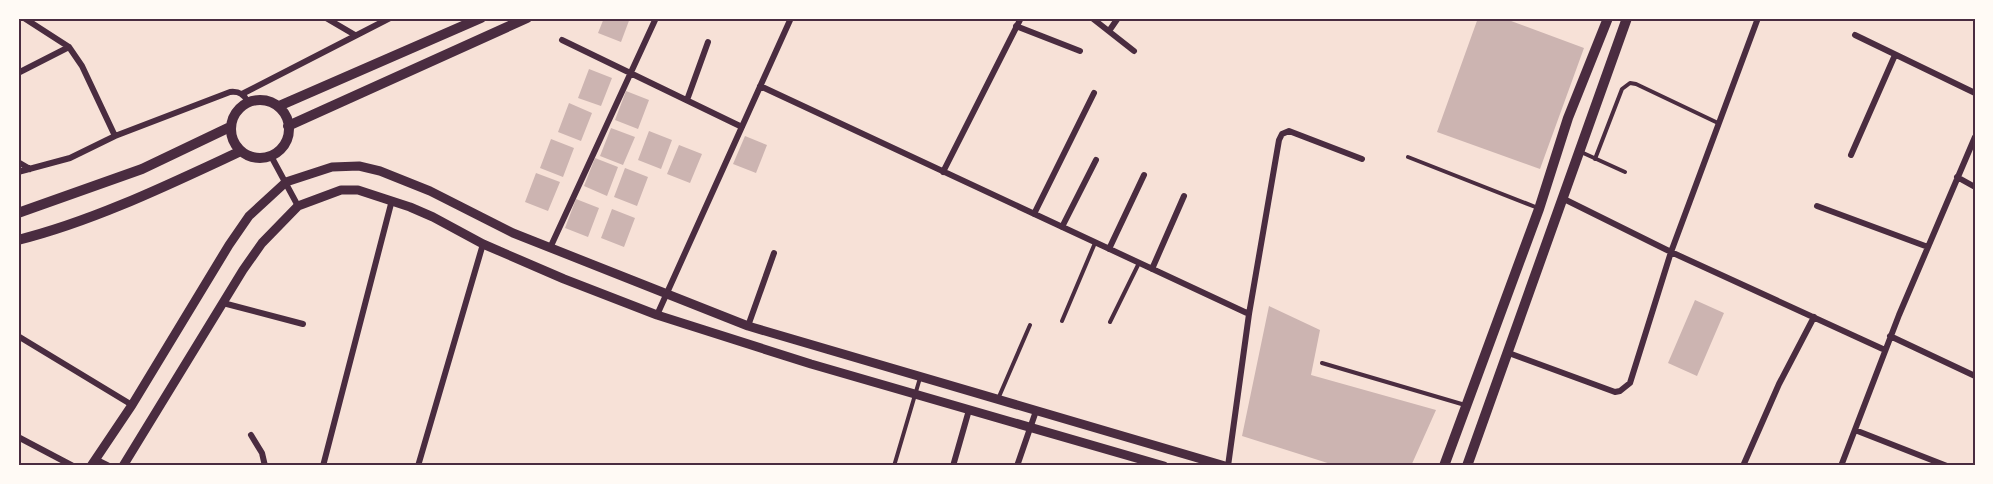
<svg xmlns="http://www.w3.org/2000/svg" width="1993" height="484" font-family="'Archivo Narrow',sans-serif">
<rect width="100%" height="100%" fill="#f7e1d7"/>
<path fill="#ccb4b1" d="M604,18H630L621,42L598,33Z
M1478,18H1503L1584,48L1540,169L1437,132Z
M589,69L612,78L601,106L578,98Z
M626,91L649,100L638,129L615,120Z
M569,103L592,113L581,141L558,132Z
M611,128L635,137L623,165L600,156Z
M649,131L672,140L661,169L638,160Z
M745,136L767,145L756,173L733,164Z
M551,139L574,148L563,177L540,168Z
M679,145L702,154L690,183L667,174Z
M595,158L618,167L607,196L584,186Z
M625,168L648,177L637,206L614,197Z
M536,173L560,182L548,211L525,202Z
M576,199L599,208L588,237L565,228Z
M612,209L635,218L624,247L601,238Z
M1695,300L1724,313L1697,376L1668,363Z
M1269,306L1320,330L1311,375L1436,410L1411,466H1337L1242,436Z"/>
<g fill="none" stroke-linecap="round" stroke-linejoin="round">
<path stroke="#4a2c40" stroke-width="4" d="M1581,152L1625,172
M1408,157L1538,208
M1595,159L1622,89L1630,83L1636,84L1718,123
M1062,321L1095,243
M1110,322L1139,263
M1322,363L1465,405
M998,399L1030,325
M894,466L920,378"/>
<path stroke="#4a2c40" stroke-width="6" d="M24,18L69,47L82,66L115,136
M326,18L355,35
M1092,18L1134,51
M1016,26L1080,51
M1109,31L1118,18
M1855,35L1975,93
M562,40L742,127
M18,73L69,47
M760,86L1249,314
M242,94L390,18
M687,100L708,42
M1851,155L1895,55
M271,156L298,206
M18,162L30,169
M18,172L70,158L115,136L230,92C239,91 244,94 248,102
M943,172L1021,18
M1957,177L1975,187
M1564,199L1671,252L1885,350
M1817,206L1928,247
M1034,214L1094,93
M1062,227L1096,160
M550,248L656,18
M1109,249L1144,175
M1152,269L1184,196
M223,303L303,324
M657,315L791,18
M748,326L774,253
M18,336L132,405
M1890,336L1975,376
M1506,352L1615,392L1620,391L1630,383L1671,252L1758,18
M1855,430L1947,466
M251,435L262,453L265,466
M18,437L73,466
M95,459L109,466
M323,466L392,200
M418,466L483,244
M953,466L969,410
M1017,466L1036,411
M1228,466L1249,314L1279,140L1282,134L1289,131L1362,159
M1743,466L1779,384L1814,317
M1841,466L1899,315L1975,137"/>
<path stroke="#4a2c40" stroke-width="9" d="M91,466L132,405L229,245L249,216L286,182L332,167L359,166L380,171L430,191L513,233L748,326L1225,466
M123,466L243,270L262,243L298,206L341,190H358L410,207L433,217L483,244L564,279L657,315L811,364L1164,466"/>
<path stroke="#4a2c40" stroke-width="10" d="M231 129a29 29 0 1 1 58 0a29 29 0 1 1-58 0Z
M279,106L481,18
M288,126L527,18
M18,213L142,169L230,127
M18,240C94,221 170,184 241,151"/>
<path stroke="#4a2c40" stroke-width="10" d="M1444,466L1539,209L1568,118L1608,18
M1467,466L1627,18"/>
</g>
<rect width="1993" height="484" fill="none" stroke="#fffaf5" stroke-width="39"/>
<rect x="20" y="20" width="1954" height="444" fill="none" stroke="#4a2c40" stroke-width="2"/>
</svg>
